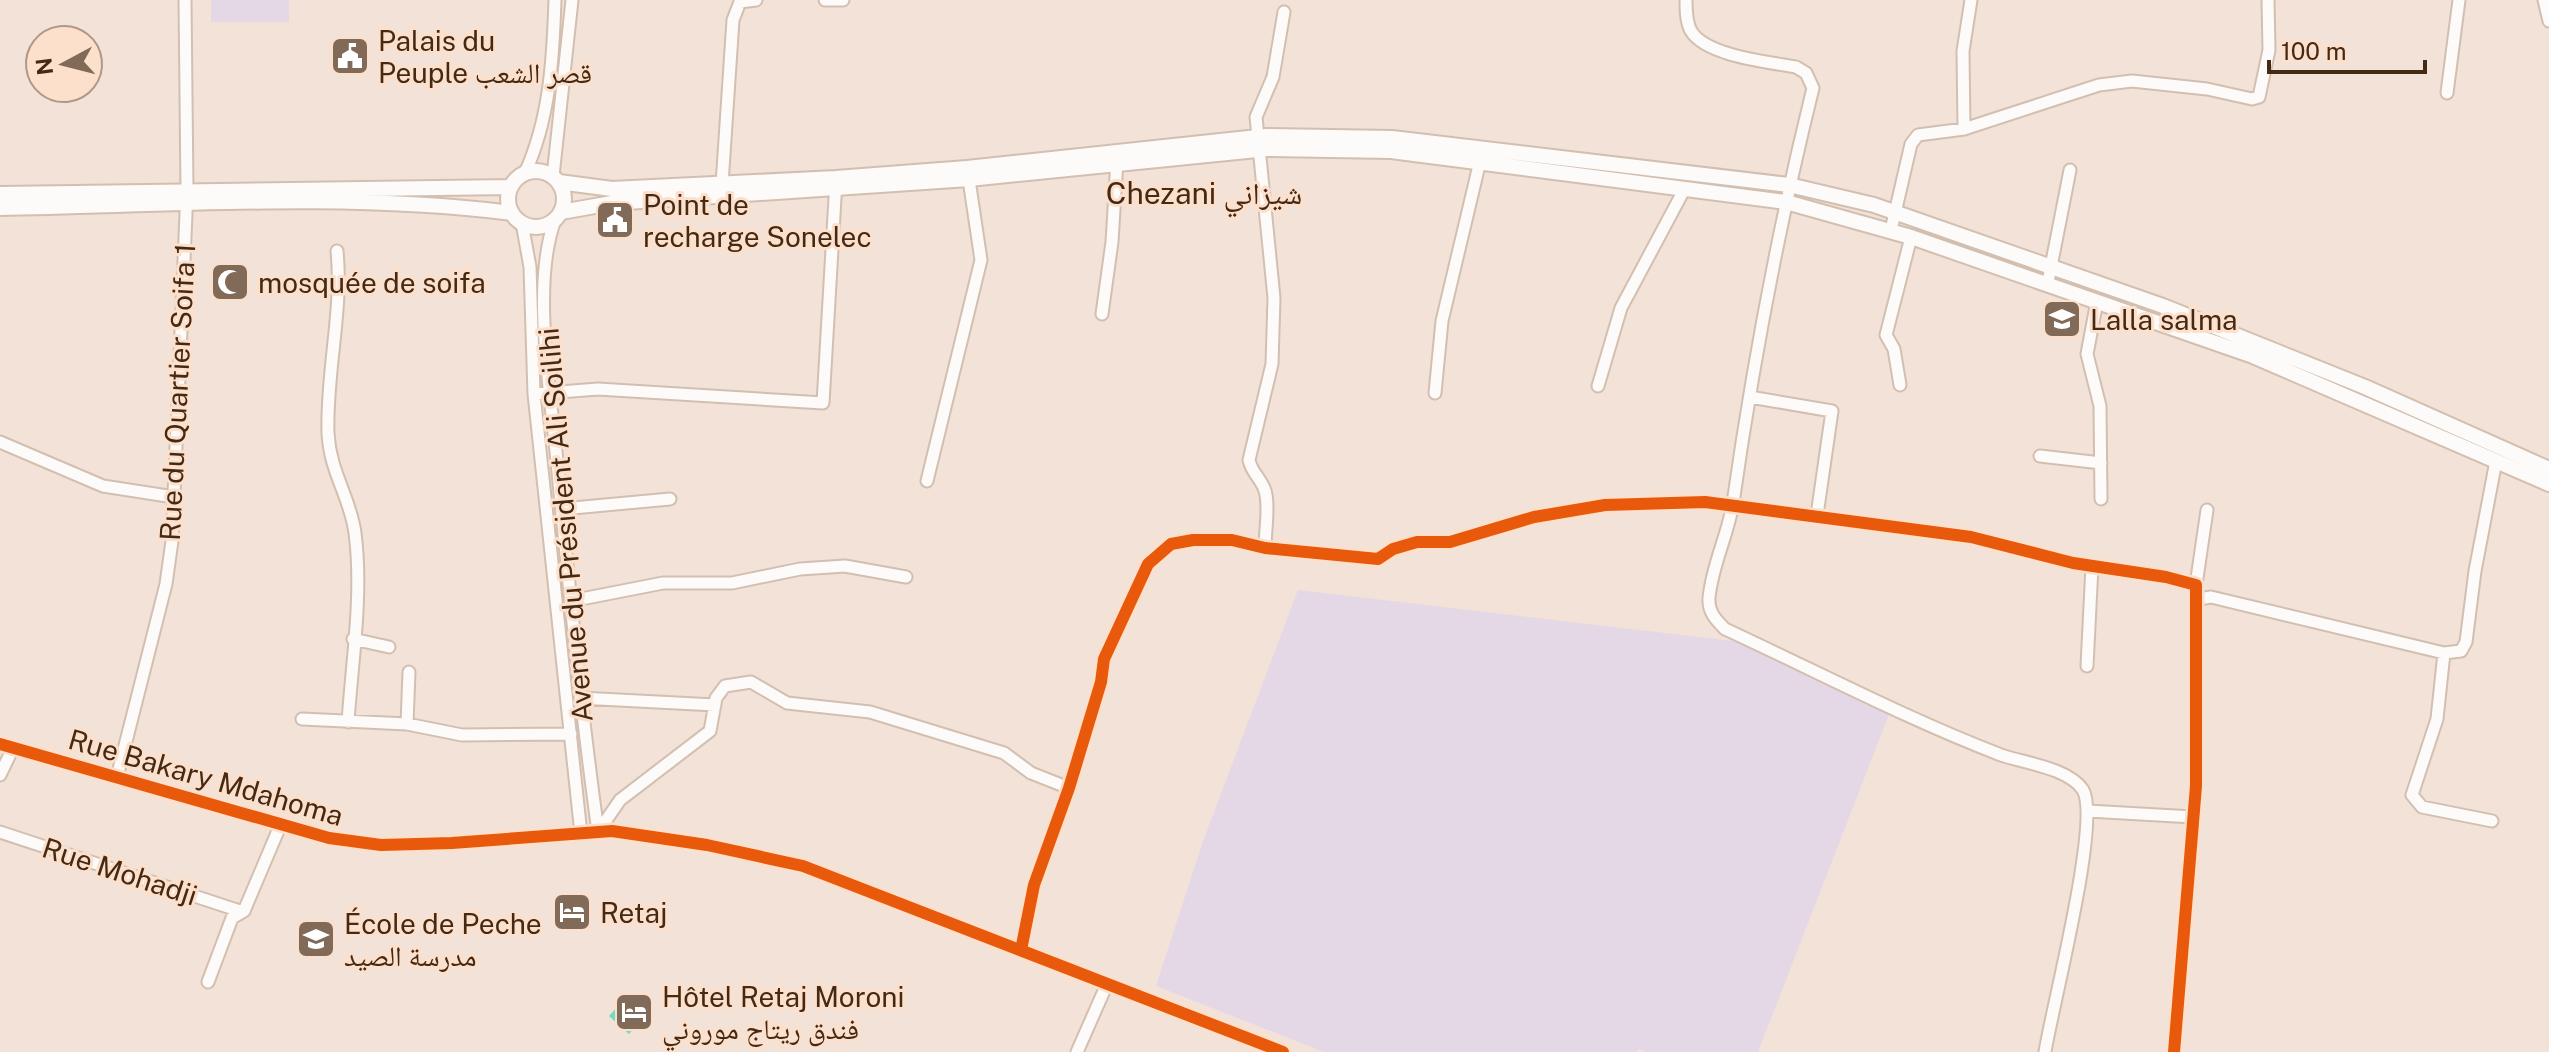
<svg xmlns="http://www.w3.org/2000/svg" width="2549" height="1052" font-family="'Public Sans','Noto Naskh Arabic',sans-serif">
<rect width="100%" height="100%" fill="#f2e2d7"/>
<path fill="#e4d8e6" d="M211,0H289V22H211Z
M1298,590L1750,643L1893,704L1758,1052H1647L1639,1049L1637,1052H1324L1156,986L1202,844Z"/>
<path fill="#70dbc3" d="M618,1006L638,1023L629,1034L609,1016Z"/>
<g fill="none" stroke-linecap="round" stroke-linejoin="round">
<defs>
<path id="minor" d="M825,0H843
M1686,0C1686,10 1686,22 1691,31C1706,56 1769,62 1796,67L1806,73L1813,88C1779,225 1753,363 1733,503C1728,535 1712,565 1709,598C1708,612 1716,620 1725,629C1816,671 1907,719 2001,755C2024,763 2069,768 2083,790C2101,821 2052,1007 2045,1052
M2544,0L2549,21
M2447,93L2459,0
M1964,129L1963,51L1971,0
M525,173C550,118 553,59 555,0
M553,176L572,0
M722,184L733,20L740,2L756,0
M555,220C531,285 551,392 557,462C569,586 581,709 598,832
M522,223L530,267L534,394L581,834
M1891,230L1911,144L1918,135L1964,129L2099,85L2132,81L2207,89L2252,99L2259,97L2269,50L2268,0
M337,251C343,312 326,372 328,433C330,473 350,496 355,533C363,594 352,661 348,722
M2048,282L2070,170
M2097,301L2087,354L2100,406L2101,499
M1102,314L1112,242L1117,160
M1900,385L1894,349L1886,335L1911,237
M1598,386L1621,308L1684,190
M1435,393L1442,321L1481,157
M534,394L598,389L823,403L836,181
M1750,397L1832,411L1817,515
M0,442L103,486L174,497
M2040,456L2101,463
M927,481L981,260L968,173
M562,509L670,499
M1265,548C1265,531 1269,511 1266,495C1264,480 1252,475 1249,460L1272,364L1274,298L1256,117L1273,77L1284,12
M2196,585L2207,510
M2199,599L2211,597L2444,653L2461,651L2466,642L2475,571L2496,461
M571,601L663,583H732L800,569L845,566L906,577
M353,639L389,647
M2444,653L2437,719L2412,795L2422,807L2492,821
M2087,666L2092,566
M580,698L715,705
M302,719L407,724L462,735L571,734
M407,724L409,672
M0,744L329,838L381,845L452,843L612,831L707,845L803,866L1283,1052
M0,775L13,748
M117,777L166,584L172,541L187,190L185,0
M2088,811L2193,817
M0,832L240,911
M598,832L620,800L710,731L716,698L725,686L751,682L787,703L870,712L1004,753L1031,773L1069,788
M1021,950L1034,885L1069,788L1101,682L1104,659L1148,564L1171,544L1193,540H1232L1265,548L1378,559L1393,549L1417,542H1450L1534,517L1605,505L1705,502L1971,537L2073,563L2166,577L2196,585V786L2174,1052
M208,982L232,918L244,911L280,826
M1077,1052L1107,984"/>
<path id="major" d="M508 199a28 28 0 1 1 56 0a28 28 0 1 1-56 0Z
M559,182L612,189L836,178L967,168L1267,136L1392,138L1789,185L1874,205L2163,306L2365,387L2549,469
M0,194L511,187
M0,208C170,205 343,192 512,213
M561,212L612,203L969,179L1267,149L1391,151L1786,202L1911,237L2253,356L2549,484"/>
</defs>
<use href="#minor" stroke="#d3bfb0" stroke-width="15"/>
<use href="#major" stroke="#d3bfb0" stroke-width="18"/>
<use href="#minor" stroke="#fdfbf9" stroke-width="11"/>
<use href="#major" stroke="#fdfbf9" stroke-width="14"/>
<defs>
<path id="cycleway" d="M0,744L329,838L381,845L452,843L612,831L707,845L803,866L1283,1052
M1021,950L1034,885L1069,788L1101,682L1104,659L1148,564L1171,544L1193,540H1232L1265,548L1378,559L1393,549L1417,542H1450L1534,517L1605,505L1705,502L1971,537L2073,563L2166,577L2196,585V786L2174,1052"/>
</defs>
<use href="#cycleway" stroke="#fde0cc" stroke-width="17"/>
<use href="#cycleway" stroke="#e8590c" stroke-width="12"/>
</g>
<defs>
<symbol id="civic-square" viewBox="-11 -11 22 22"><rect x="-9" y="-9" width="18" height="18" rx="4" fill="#816a58" stroke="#fde0cc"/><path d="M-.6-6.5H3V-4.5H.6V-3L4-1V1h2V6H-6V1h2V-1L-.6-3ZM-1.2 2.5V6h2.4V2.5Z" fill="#fff"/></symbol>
<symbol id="mosque-square" viewBox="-11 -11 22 22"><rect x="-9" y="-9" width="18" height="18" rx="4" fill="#816a58" stroke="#fde0cc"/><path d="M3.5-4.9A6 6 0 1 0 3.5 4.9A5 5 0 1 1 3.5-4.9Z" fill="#fff"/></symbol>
<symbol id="school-square" viewBox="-11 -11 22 22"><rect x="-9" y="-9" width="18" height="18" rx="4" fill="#816a58" stroke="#fde0cc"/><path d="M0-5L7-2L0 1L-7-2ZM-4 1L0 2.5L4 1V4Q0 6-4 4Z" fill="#fff"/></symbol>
<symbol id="hotel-square" viewBox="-11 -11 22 22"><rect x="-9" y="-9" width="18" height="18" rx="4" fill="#816a58" stroke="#fde0cc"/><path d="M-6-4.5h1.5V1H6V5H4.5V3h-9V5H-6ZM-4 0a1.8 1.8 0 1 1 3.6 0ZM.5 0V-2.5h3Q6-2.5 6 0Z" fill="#fff"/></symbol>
</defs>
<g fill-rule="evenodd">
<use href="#civic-square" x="328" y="34" width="44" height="44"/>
<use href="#civic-square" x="593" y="198" width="44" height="44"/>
<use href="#mosque-square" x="208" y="260" width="44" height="44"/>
<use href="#school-square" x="2040" y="297" width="44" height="44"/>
<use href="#hotel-square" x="550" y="890" width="44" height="44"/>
<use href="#school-square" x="294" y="917" width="44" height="44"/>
<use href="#hotel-square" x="612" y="990" width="44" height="44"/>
</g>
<g text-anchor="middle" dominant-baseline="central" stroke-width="6" stroke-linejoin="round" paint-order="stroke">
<g font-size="28" fill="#442914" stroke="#fde0cc" text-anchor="start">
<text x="378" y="40">Palais du<tspan x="378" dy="32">Peuple قصر الشعب</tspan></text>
<text x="643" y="204">Point de<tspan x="643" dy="32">recharge Sonelec</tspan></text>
<text x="258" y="282">mosquée de soifa</text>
<text x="2090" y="319">Lalla salma</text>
<text x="600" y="912">Retaj</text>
<text x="344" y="923">École de Peche<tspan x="344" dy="32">مدرسة الصيد</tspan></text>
<text x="662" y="996">Hôtel Retaj Moroni<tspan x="662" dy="32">فندق ريتاج موروني</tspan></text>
</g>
<g font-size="28" fill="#442914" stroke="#fde0cc">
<text transform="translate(177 392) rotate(-87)">Rue du Quartier Soifa 1</text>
<text transform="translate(565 525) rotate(-95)">Avenue du Président Ali Soilihi</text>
<text transform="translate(206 777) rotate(16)">Rue Bakary Mdahoma</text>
<text transform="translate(120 871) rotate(18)">Rue Mohadji</text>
</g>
<g font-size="30" fill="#442914" stroke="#fde0cc">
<text x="1204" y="193">Chezani شيزاني</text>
</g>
</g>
<g transform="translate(64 64) rotate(263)"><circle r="38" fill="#fde0cc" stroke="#b39782" stroke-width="2"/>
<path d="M0-6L14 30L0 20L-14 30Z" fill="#816a58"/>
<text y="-12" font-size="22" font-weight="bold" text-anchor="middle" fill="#442914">N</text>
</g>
<path d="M2269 60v12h156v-12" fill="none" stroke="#442914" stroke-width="4"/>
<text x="2281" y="60" font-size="24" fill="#442914" stroke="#fde0cc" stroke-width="6" paint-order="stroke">100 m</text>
</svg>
